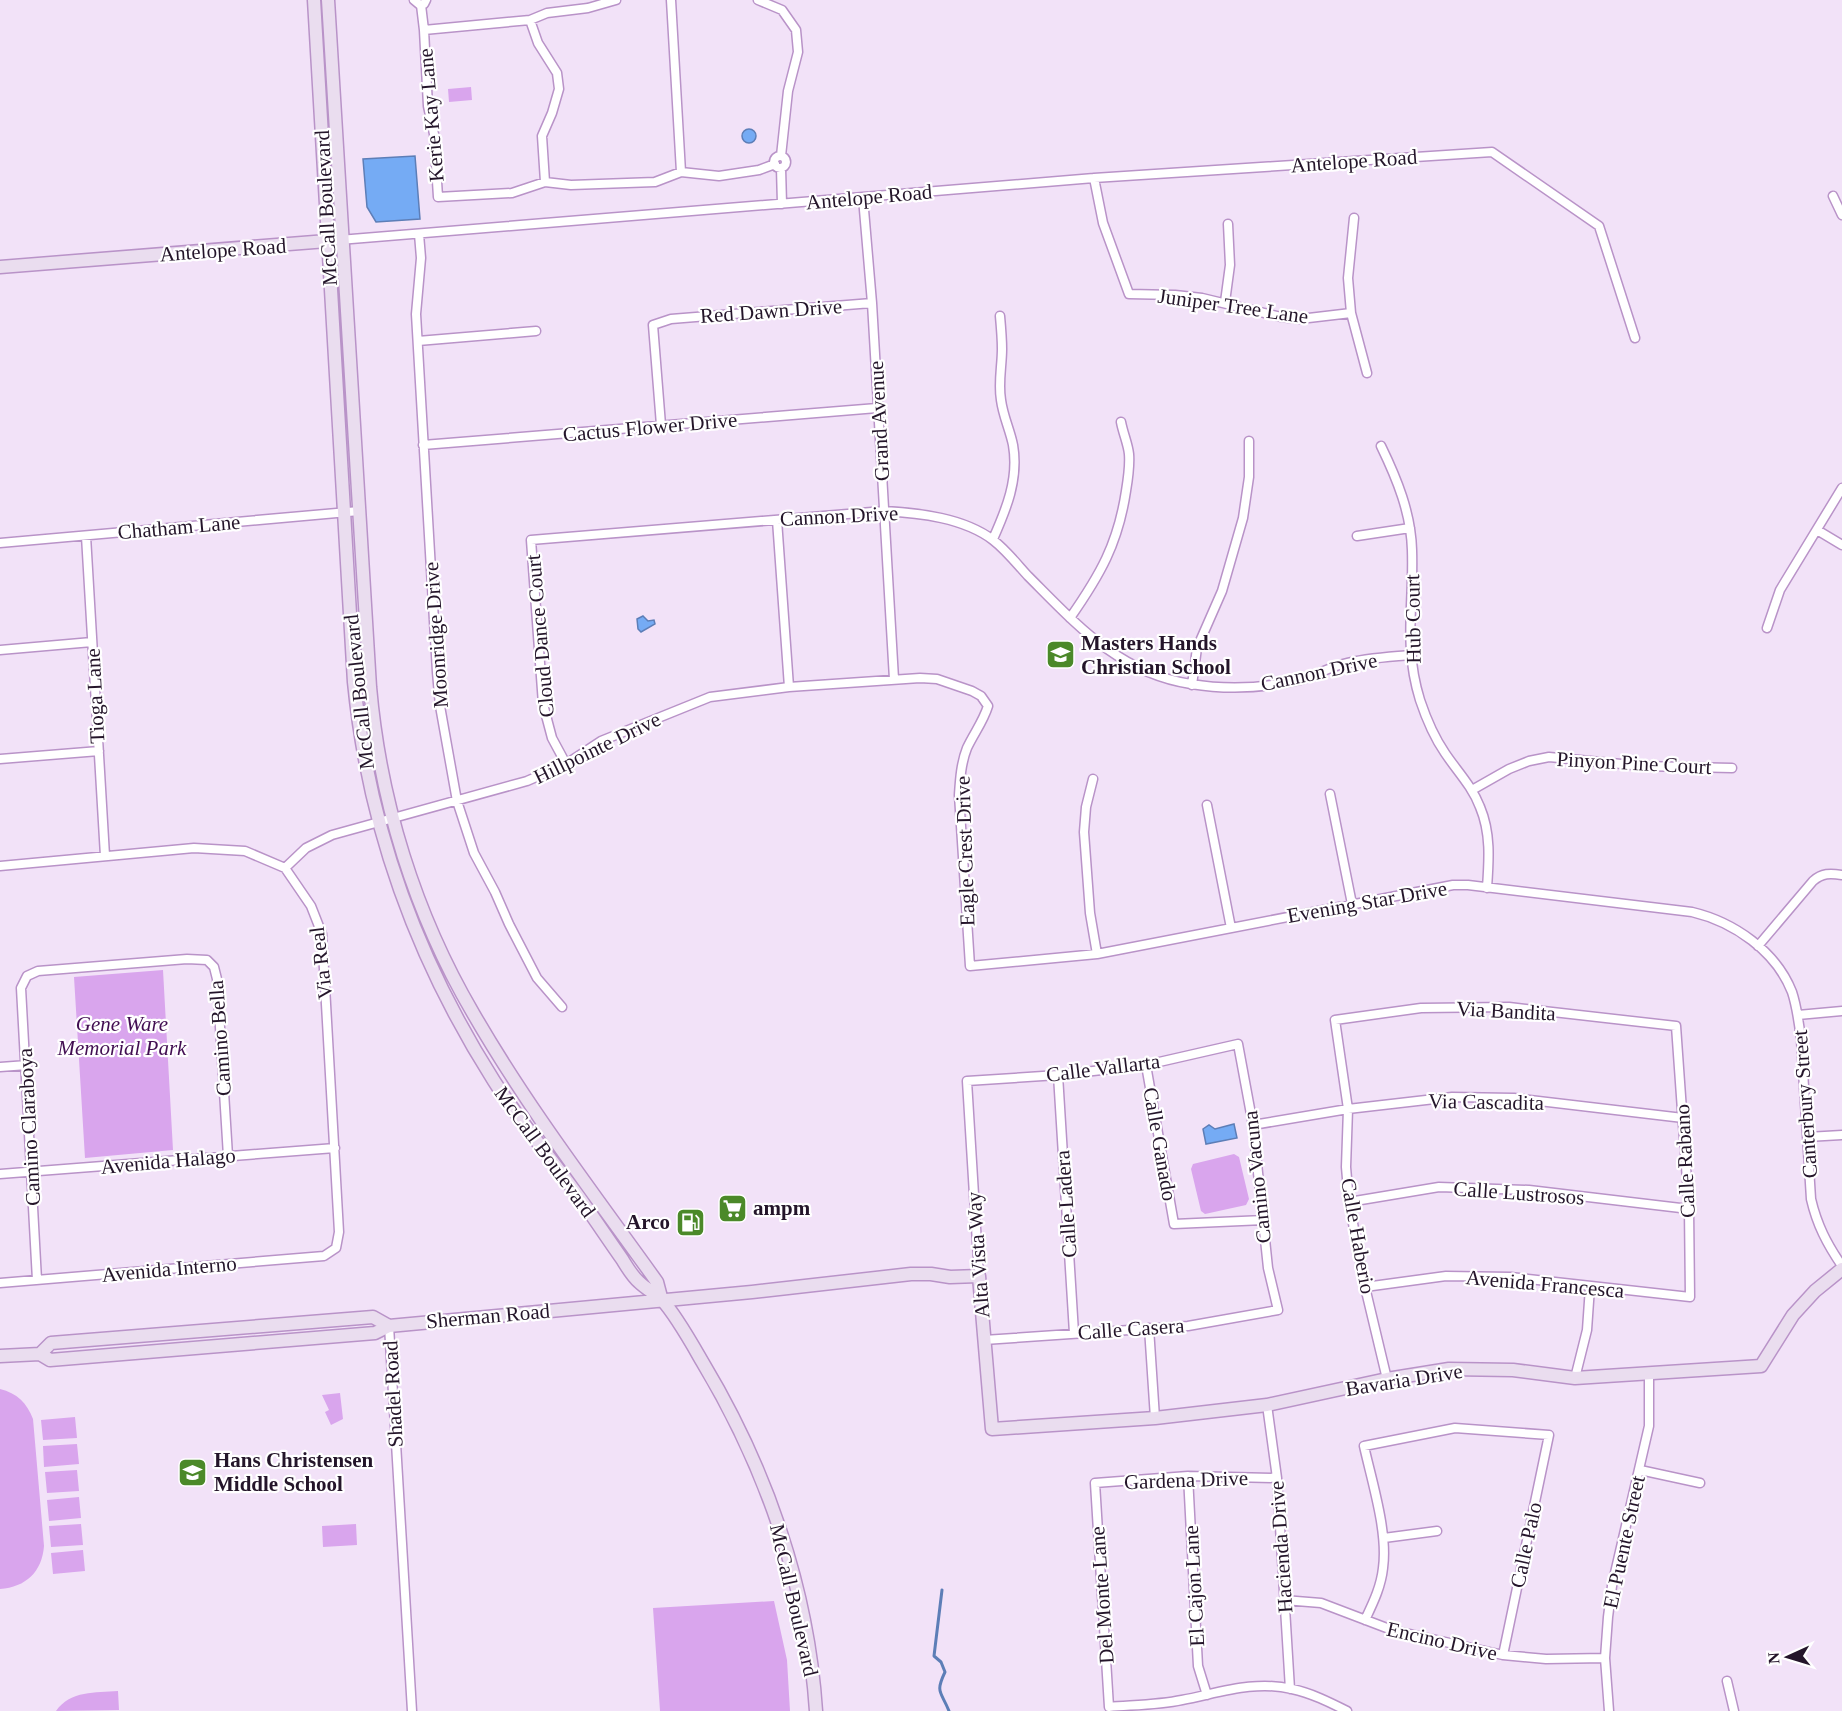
<svg xmlns="http://www.w3.org/2000/svg" width="1842" height="1711" font-family="'Times New Roman',serif">
<rect width="100%" height="100%" fill="#f2e2f8"/>
<path fill="#d9a5ed" d="M471,87L472,100L449,102L448,89Z
M163,970L173,1150L85,1158L74,977Z
M1234,1154L1239,1157L1249,1199L1246,1205L1205,1214L1201,1211L1191,1169L1193,1164Z
M0,1389C17,1393 27,1403 33,1419L44,1546C42,1572 26,1587 0,1589Z
M340,1393L343,1419L331,1425L325,1412L329,1410L322,1395Z
M75,1417L77,1438L43,1440L41,1420Z
M77,1444L79,1464L44,1467L43,1446Z
M77,1470L79,1491L47,1493L45,1472Z
M79,1497L81,1518L49,1521L47,1500Z
M81,1524L83,1545L51,1547L49,1526Z
M356,1524L357,1545L323,1547L322,1526Z
M83,1550L85,1571L53,1574L51,1553Z
M774,1601L787,1660L790,1711H660L653,1608Z
M118,1691L119,1710L56,1711C71,1690 95,1693 118,1691Z"/>
<path fill="#75abf4" stroke="#5d7eb7" stroke-width="1.5" d="M742 136a7 7 0 1 1 14 0a7 7 0 1 1-14 0Z
M415,156L420,219L376,222L367,207L363,159Z
M643,616L648,621L654,620L655,624L641,632L638,629L637,619Z
M1234,1124L1237,1138L1206,1144L1203,1129L1209,1125L1215,1129Z"/>
<g fill="none" stroke-linecap="round" stroke-linejoin="round">
<path stroke="#5d7eb7" stroke-width="3" d="M942,1590L934,1656L941,1662L945,1672C935,1693 941,1691 949,1711"/>
<defs>
<path id="street" d="M414,0L420,5L424,4L426,0
M616,0L588,8L547,13L530,20L424,30L428,106L434,134L438,197L512,193L545,182L571,185L655,182L681,172L719,176L759,170L775,164
M671,0L681,172
M758,0L782,10L796,30L798,52L788,91L781,156
M421,5L424,30
M530,20L538,43L557,73L559,89L552,113L542,136L545,182
M774 162a6 6 0 1 1 12 0a6 6 0 1 1-12 0Z
M781,168L782,204
M1094,178L1103,223L1129,294L1175,295L1202,298L1281,317L1300,319L1351,313
M1833,196L1842,215
M863,198L872,303L894,679
M1354,218L1348,278L1351,313L1367,373
M419,234L421,258L416,314L437,672L440,706L457,801L474,853L495,892L509,924L537,978L562,1007
M327,241L1094,178L1492,152L1599,226L1635,338
M1225,302L1230,265L1228,224
M418,341L536,331
M661,425L653,325L671,319L872,303
M423,445L877,408
M1381,446C1397,479 1411,513 1412,550C1414,605 1403,645 1420,700C1426,718 1434,737 1445,753C1457,771 1472,786 1480,807C1491,833 1489,860 1487,888
M777,520L789,687
M1817,530L1842,545
M86,536L105,856
M1357,536L1410,528
M993,539C1006,510 1019,479 1013,445C1010,430 1003,416 1001,400C998,383 1002,366 1002,349C1002,338 1001,327 1000,316
M0,543L359,511
M1070,618C1100,575 1118,544 1126,491C1128,479 1130,466 1129,454C1128,444 1123,433 1121,422
M1767,628L1780,590L1842,488
M0,650L92,642
M1192,685L1197,648L1222,591L1243,518L1249,477V441
M0,759L99,751
M566,764L552,738L543,704L531,540L884,511C920,513 964,518 993,540C1006,550 1017,564 1028,576C1077,625 1119,673 1191,684C1227,690 1265,688 1300,680C1314,676 1328,668 1343,664C1365,658 1388,657 1410,655
M1093,779L1086,807L1084,832L1090,913L1097,954
M1472,790L1509,769L1529,761L1549,757L1642,766L1732,768
M1330,794L1352,904
M1207,805L1231,928
M0,866L194,848L245,851L285,868L311,906L322,934L339,1232L336,1248L324,1256L0,1283
M285,868L306,848L332,835L527,781L566,764L601,741L710,697L789,687L920,678L937,679L972,691L981,696L988,706C983,722 974,733 967,748C961,763 960,780 959,795L970,966L1097,954L1453,885H1468L1692,912C1734,922 1776,951 1792,992C1797,1007 1799,1023 1801,1039L1811,1199C1817,1225 1827,1244 1842,1266
M1758,946L1813,881C1822,873 1830,873 1842,875
M1798,1015L1842,1011
M1146,1065L1174,1224L1264,1220
M0,1067L27,1065
M1058,1075L1074,1333
M1253,1125L1348,1109L1452,1097L1514,1098L1683,1118
M1807,1137L1842,1135
M0,1174L335,1148
M1349,1202L1439,1187L1529,1190L1689,1209
M979,1276L967,1081L1058,1075L1146,1065L1238,1044L1253,1125L1268,1268L1278,1310L1188,1326L984,1340
M37,1280L21,988L27,976L38,971L187,959L207,960L214,967L217,979L228,1156
M1365,1287L1446,1276L1511,1277L1690,1297L1689,1209L1676,1026L1509,1007L1421,1008L1335,1020L1348,1109L1346,1167L1349,1202L1365,1287L1387,1379
M389,1326L412,1711
M1149,1328L1155,1418
M1575,1378L1587,1330L1590,1287
M1267,1405L1277,1478L1290,1689
M1640,1470L1700,1483
M1188,1476L1198,1666L1207,1695
M1277,1478L1188,1476L1095,1483L1109,1707C1133,1705 1158,1705 1182,1700C1219,1693 1254,1680 1292,1689C1311,1693 1329,1702 1347,1711
M1384,1538L1437,1531
M1284,1600L1321,1603L1392,1630L1503,1655L1546,1659L1605,1658
M1365,1620C1373,1603 1381,1587 1383,1568C1388,1532 1372,1482 1364,1446L1455,1428L1549,1435L1503,1655
M1727,1681L1734,1711
M1609,1711L1605,1658L1608,1617L1612,1586L1649,1426V1374"/>
<path id="secondary" d="M314,0L354,682C368,825 417,960 494,1081C522,1125 556,1164 586,1207C598,1224 610,1242 622,1259C627,1267 632,1276 639,1282C646,1289 655,1293 662,1300C676,1315 692,1344 703,1363C766,1468 808,1588 816,1711
M328,0L370,687C380,801 415,914 473,1013C527,1107 594,1194 657,1282L662,1301
M0,267L327,241
M40,1354L51,1343L373,1317L389,1326
M0,1356L40,1354L50,1360L375,1333L389,1326L752,1292L911,1274H931L950,1277L979,1276L992,1429L1155,1418L1267,1405L1387,1379L1449,1369L1513,1370L1575,1378L1761,1366L1793,1315L1815,1291L1842,1269"/>
</defs>
<use href="#street" stroke="#b993c8" stroke-width="11"/>
<use href="#secondary" stroke="#b993c8" stroke-width="15"/>
<use href="#street" stroke="#fff" stroke-width="8"/>
<use href="#secondary" stroke="#eaddef" stroke-width="12"/>
</g>
<defs>
<symbol id="school-square" viewBox="-11 -11 22 22"><rect x="-9" y="-9" width="18" height="18" rx="4" fill="#4b8929" stroke="#fff"/><path d="M0-5L7-2L0 1L-7-2ZM-4 1L0 2.5L4 1V4Q0 6-4 4Z" fill="#fff"/></symbol>
<symbol id="supermarket-square" viewBox="-11 -11 22 22"><rect x="-9" y="-9" width="18" height="18" rx="4" fill="#4b8929" stroke="#fff"/><path d="M-6-5.5h2.5l.6 2H6L4.5 2H-2.5L-4.4-4H-6ZM-1.5 3.2a1.3 1.3 0 1 0 .1 0ZM3 3.2a1.3 1.3 0 1 0 .1 0Z" fill="#fff"/></symbol>
<symbol id="fuel-square" viewBox="-11 -11 22 22"><rect x="-9" y="-9" width="18" height="18" rx="4" fill="#4b8929" stroke="#fff"/><path d="M-5.5-6h7V0h2V4h1.3V-2.5L3-4.5l.8-.8L6-3V5H2.5V1h-1V6h-7ZM-4.2-4.7v3.2H.2V-4.7Z" fill="#fff"/></symbol>
</defs>
<g fill-rule="evenodd">
<use href="#school-square" x="1044" y="638" width="33" height="33"/>
<use href="#supermarket-square" x="716" y="1192" width="33" height="33"/>
<use href="#fuel-square" x="674" y="1206" width="33" height="33"/>
<use href="#school-square" x="176" y="1456" width="33" height="33"/>
</g>
<g text-anchor="middle" dominant-baseline="central" stroke-width="4.5" stroke-linejoin="round" paint-order="stroke">
<g font-size="21" fill="#24152a" stroke="#fff">
<text transform="translate(431 115) rotate(-95)">Kerie Kay Lane</text>
<text transform="translate(1354 161) rotate(-4)">Antelope Road</text>
<text transform="translate(869 197) rotate(-5)">Antelope Road</text>
<text transform="translate(326 208) rotate(-93)">McCall Boulevard</text>
<text transform="translate(223 250) rotate(-4)">Antelope Road</text>
<text transform="translate(1233 306) rotate(8)">Juniper Tree Lane</text>
<text transform="translate(771 311) rotate(-4)">Red Dawn Drive</text>
<text transform="translate(879 421) rotate(-93)">Grand Avenue</text>
<text transform="translate(650 427) rotate(-5)">Cactus Flower Drive</text>
<text transform="translate(839 516) rotate(-3)">Cannon Drive</text>
<text transform="translate(179 527) rotate(-5)">Chatham Lane</text>
<text transform="translate(1413 619) rotate(-91)">Hub Court</text>
<text transform="translate(436 635) rotate(-94)">Moonridge Drive</text>
<text transform="translate(540 636) rotate(-95)">Cloud Dance Court</text>
<text transform="translate(1319 672) rotate(-12)">Cannon Drive</text>
<text transform="translate(359 692) rotate(-96)">McCall Boulevard</text>
<text transform="translate(95 696) rotate(-93)">Tioga Lane</text>
<text transform="translate(597 748) rotate(-26)">Hillpointe Drive</text>
<text transform="translate(1634 763) rotate(3)">Pinyon Pine Court</text>
<text transform="translate(965 851) rotate(-92)">Eagle Crest Drive</text>
<text transform="translate(1367 902) rotate(-10)">Evening Star Drive</text>
<text transform="translate(321 963) rotate(-97)">Via Real</text>
<text transform="translate(1506 1011) rotate(3)">Via Bandita</text>
<text transform="translate(220 1038) rotate(-94)">Camino Bella</text>
<text transform="translate(1103 1068) rotate(-7)">Calle Vallarta</text>
<text transform="translate(1486 1102) rotate(1)">Via Cascadita</text>
<text transform="translate(1805 1104) rotate(-94)">Canterbury Street</text>
<text transform="translate(29 1127) rotate(-93)">Camino Claraboya</text>
<text transform="translate(1160 1144) rotate(80)">Calle Ganado</text>
<text transform="translate(545 1152) rotate(54)">McCall Boulevard</text>
<text transform="translate(168 1161) rotate(-5)">Avenida Halago</text>
<text transform="translate(1685 1161) rotate(-93)">Calle Rabano</text>
<text transform="translate(1257 1177) rotate(-96)">Camino Vacuna</text>
<text transform="translate(1519 1193) rotate(4)">Calle Lustrosos</text>
<text transform="translate(1066 1204) rotate(-94)">Calle Ladera</text>
<text transform="translate(1358 1236) rotate(80)">Calle Haberio</text>
<text transform="translate(978 1255) rotate(-94)">Alta Vista Way</text>
<text transform="translate(169 1269) rotate(-5)">Avenida Interno</text>
<text transform="translate(1545 1284) rotate(5)">Avenida Francesca</text>
<text transform="translate(488 1316) rotate(-5)">Sherman Road</text>
<text transform="translate(1131 1329) rotate(-4)">Calle Casera</text>
<text transform="translate(1404 1380) rotate(-9)">Bavaria Drive</text>
<text transform="translate(393 1394) rotate(-93)">Shadel Road</text>
<text transform="translate(1186 1480) rotate(-2)">Gardena Drive</text>
<text transform="translate(1624 1542) rotate(-78)">El Puente Street</text>
<text transform="translate(1526 1545) rotate(-78)">Calle Palo</text>
<text transform="translate(1281 1547) rotate(-94)">Hacienda Drive</text>
<text transform="translate(1194 1586) rotate(-93)">El Cajon Lane</text>
<text transform="translate(1102 1595) rotate(-94)">Del Monte Lane</text>
<text transform="translate(794 1600) rotate(77)">McCall Boulevard</text>
<text transform="translate(1442 1641) rotate(13)">Encino Drive</text>
</g>
<g font-size="21" font-weight="bold" fill="#24152a" stroke="#fff" text-anchor="start">
<text x="1081" y="643">Masters Hands<tspan x="1081" dy="24">Christian School</tspan></text>
<text x="753" y="1208">ampm</text>
<text x="670" y="1222" text-anchor="end">Arco</text>
<text x="214" y="1460">Hans Christensen<tspan x="214" dy="24">Middle School</tspan></text>
</g>
<g font-size="21" font-style="italic" fill="#420e52" stroke="#fff">
<text x="122" y="1024">Gene Ware<tspan x="122" dy="24">Memorial Park</tspan></text>
</g>
</g>
<g transform="translate(1788 1657) rotate(266)" stroke="#ffffff" stroke-width="4.5" paint-order="stroke">
<path d="M0-4.5L10 22L0 15L-10 22Z" fill="#24152a"/>
<text y="-9" font-size="16" font-weight="bold" text-anchor="middle" fill="#24152a">N</text>
</g>
</svg>
